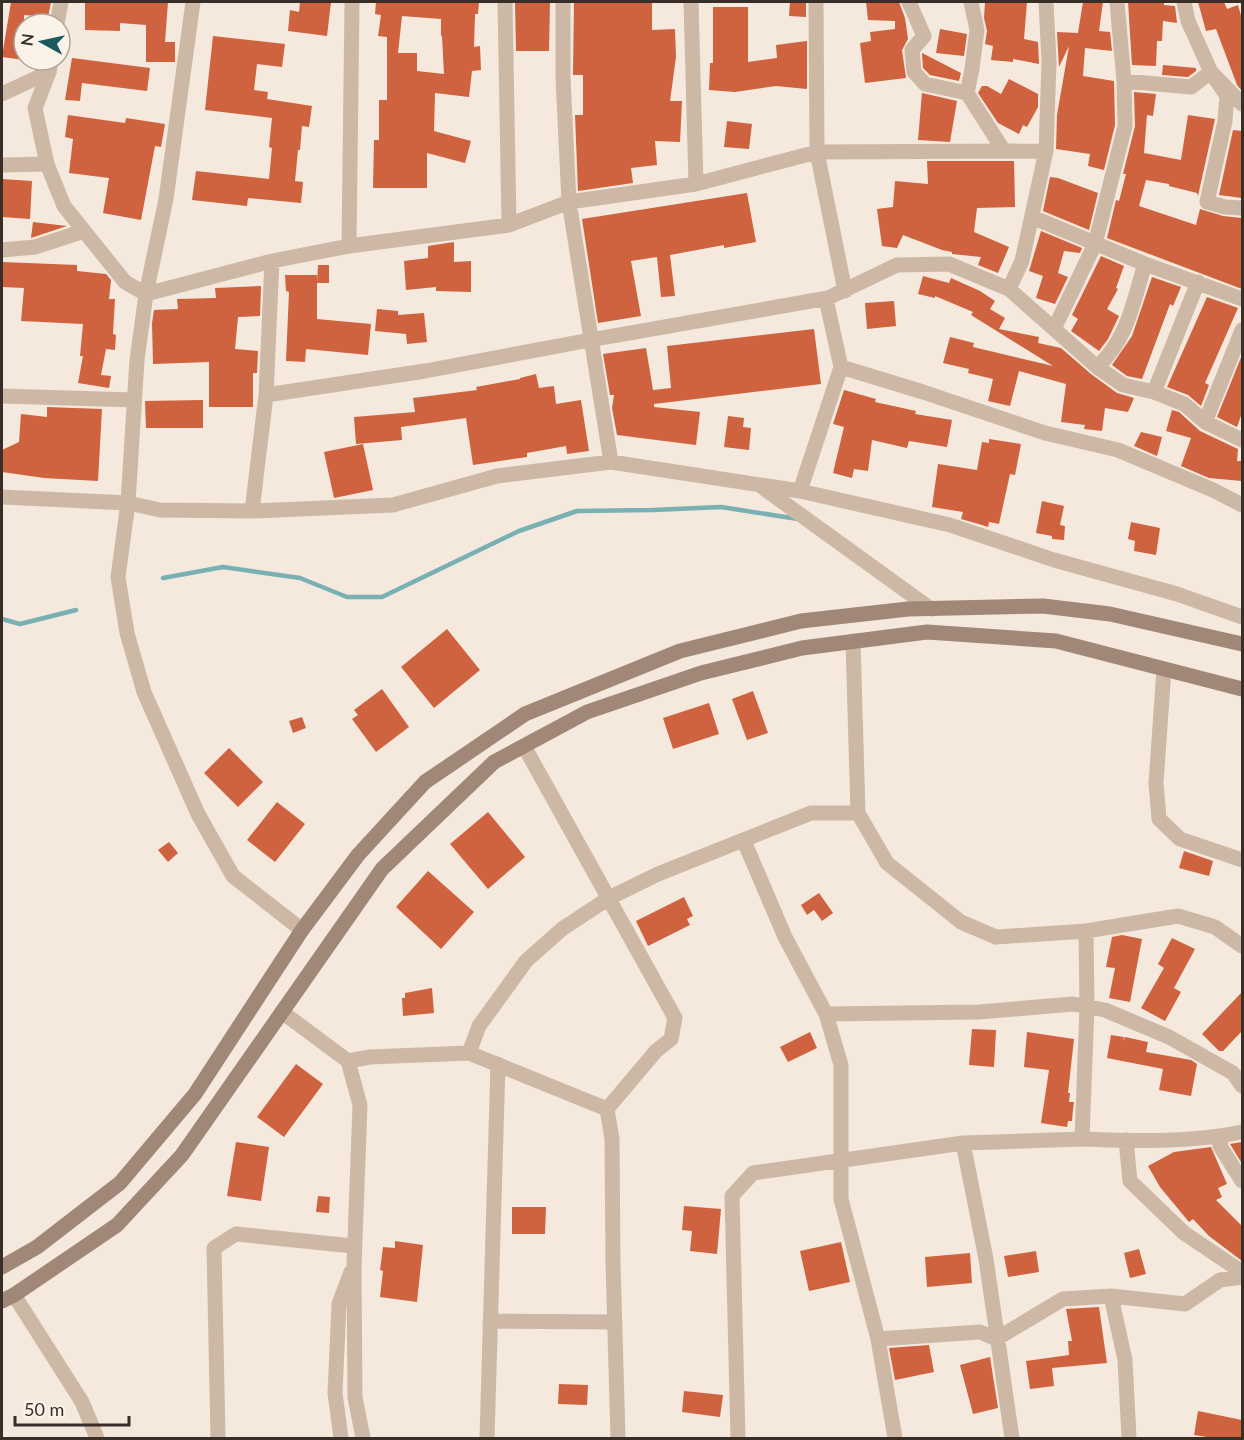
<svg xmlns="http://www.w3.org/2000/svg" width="1244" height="1440" font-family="Lato,sans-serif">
<rect width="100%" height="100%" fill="#f4e9dc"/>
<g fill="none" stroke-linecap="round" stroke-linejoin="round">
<path stroke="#78b0b3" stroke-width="4.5" d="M163,578L223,567L300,578L347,597H382L519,531L577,511L653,510L721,507L798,519
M2,619L20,624L76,610"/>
</g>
<path fill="#cf623f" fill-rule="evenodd" d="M11,2H51L48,17L24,15V60L2,57Z
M85,2H168L165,42H175V62H146V25L120,23V31L85,30Z
M300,2H331L327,36L288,31L290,10L299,12Z
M376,2H479L478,14H475L474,47L480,46L481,70L472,71L469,97L435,93L434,131L471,141L465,163L427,153V188H373L374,140H379V100H387V37L378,36L381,15L375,14ZM402,16L441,19V36H442L444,74L417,71V53H398Z
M515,2H550L549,51H516Z
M574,2H652V30L675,29L676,57L670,101H682L680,142L655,141L657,165L631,168L633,183L578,191L575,115H583V75H573Z
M790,2H806V17L789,16Z
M866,2H899L905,18L908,39L902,50L906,78L865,83L860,43L871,41L870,32L895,29V21L868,20Z
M985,2H1027L1024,39L1038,42L1039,64L1013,59V62L991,60L993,46L985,44L987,31L984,18Z
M1083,2H1103L1099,31L1110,32L1112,51L1085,48L1083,76L1114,81L1115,125L1104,170L1088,166L1090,154L1056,149L1057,115L1069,46L1059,67L1057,32L1078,33Z
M1128,2H1164V5L1175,6L1177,23L1163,21L1162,41H1157L1156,66L1132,65Z
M1198,2H1224L1227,9L1238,5L1242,19V91L1237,85L1216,29L1206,31Z
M713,7H748V62L777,58L776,45L807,41V89L776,86L735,92L709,90L710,63H713Z
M940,29L967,34L964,56L936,53Z
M213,36L285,44L282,67L257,64L254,90L268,92L267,99L312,106L309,127L302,126L300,150H298L295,181L303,182L301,203L248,198L247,206L192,200L196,171L269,179L272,148L269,147L272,118L205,110Z
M922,53L961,73L959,81L930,75L923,68Z
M72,58L150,68L147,91L82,83L80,101L65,100Z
M1163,65L1196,68V71L1188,77L1162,75Z
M1009,79L1038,94V107L1027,127L1023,125L1019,134L998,123L978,93L982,86H987L1001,94Z
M1134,92L1156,94L1153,116L1147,115L1144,153L1181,160L1188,115L1215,119L1198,196L1197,193L1169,186V184L1146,180L1139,206L1196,225L1200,209L1223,216L1242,218V289L1107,238L1116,200L1119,201L1126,174H1123L1135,126Z
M922,93L957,101L950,142L918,140Z
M68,115L125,123L126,118L165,124L161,147L155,146L141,220L103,213L109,178L69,173L73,139L65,137Z
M727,121L752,124L749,149L724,147Z
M1233,130L1242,131V198L1219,195Z
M927,161H1014L1015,207L977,208L974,232L1009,247L998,273L978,265L981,257L952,254V252L942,250L903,235L897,248L882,246L877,209L893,207L895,181L928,184Z
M1050,177L1058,178L1098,193L1089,230L1043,211Z
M2,179L32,181L30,219L2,217Z
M747,193L756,242L724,248V245L670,255L675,296L661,297L657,257L631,261L641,316L598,323L582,219Z
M33,222L67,226L31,238Z
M1041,231L1082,248L1080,253L1064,251L1058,273L1068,277L1055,304L1036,298L1043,276L1029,271Z
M454,242V262L471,261V292L436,291V287L406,290L404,261L428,258V246Z
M1101,256L1124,266L1116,288L1118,289L1107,309L1119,316L1108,339L1099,351L1071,331L1078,319L1072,315Z
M2,262L77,265V271L106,274L111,280L109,299H115L113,334L116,335L115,350L106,349L101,375L111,376L109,388L78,383L83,356H80L83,324L21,321L24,288L2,287Z
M318,265H329V283H317Z
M285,275H317V319L371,324L368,355L306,349L305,362L286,361L289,292L286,291Z
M923,276L949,283L951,278L980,291L995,301L990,309L1005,318L999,329L1039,337L1038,343L1061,348L1091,374L1117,393L1134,398L1128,412L1105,408L1102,431L1084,429L1085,425L1061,422L1066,384L1019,371L1010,406L988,401L993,379L968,373L969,369L943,363L950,337L974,343L973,347L1053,366L971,315L973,312L935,296V298L918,294Z
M1152,277L1181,287L1173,306L1170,304L1142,379L1127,376L1112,365L1132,336Z
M261,286L260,316L238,317L235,349L258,351L257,373H253V407H209V362L153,364L152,323L154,310L178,309L177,299L216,298L215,288Z
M1207,297L1238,308L1205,383L1209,385L1201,406L1188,395L1167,387Z
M894,301L896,326L867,329L865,303Z
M377,309L398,311V315L424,313L427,342L407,344L406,334L375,331Z
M814,329L821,384L654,404V407L700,412L696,445L617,435L612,408L614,395H610L603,354L646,348L653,390L671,388L667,346Z
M1242,355V413L1237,427L1217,417Z
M536,374L539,388L554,386L556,404L581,400L589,451L567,454L566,446L527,453V457L473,465L466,418L401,427L402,440L356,444L354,417L415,412L413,398L477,390L476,387L520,379V378Z
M844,390L876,399L875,402L916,411L915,414L952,420L947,447L909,441L907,448L872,440L868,471L854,469L852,478L833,473L844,427L833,424Z
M203,400V428H146L145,401Z
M47,407L102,409L98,481L44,478L2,472V450L19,442L21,414L47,417Z
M1172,410L1179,412L1200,431L1238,449L1237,461H1242V481L1209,478L1181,466L1191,438L1166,431Z
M728,416L744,418L743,427L751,428L749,450L724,447Z
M1141,432L1162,437L1157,456L1134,446Z
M989,439L1021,444L1015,475L1010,474L999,524L989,522L988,527L982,525L961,519L963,512L932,507L938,464L977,470L982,442L989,443Z
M363,444L373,490L334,498L324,452Z
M1042,501L1064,506L1060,525L1065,526L1064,540L1052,539V536L1036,533Z
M1131,522L1160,528L1156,555L1134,551L1135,541L1128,539Z
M447,629L480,670L434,708L401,667Z
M382,689L409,727L376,752L352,719L358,715L354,710Z
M753,691L768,733L747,740L732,699Z
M709,703L719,734L673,749L663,718Z
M302,717L306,728L293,733L289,721Z
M229,748L263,782L238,807L204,773Z
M277,802L305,824L275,862L247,840Z
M488,812L525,857L488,889L450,844Z
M169,842L178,853L168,862L158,850Z
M1184,851L1213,861L1209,876L1179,868Z
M428,871L474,912L441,949L396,907Z
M819,893L833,913L822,921L814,910L807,915L801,905Z
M684,897L693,916L687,919L690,925L648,946L636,921Z
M1122,935L1142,939L1130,1002L1109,998L1115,968L1106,967L1112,937Z
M1172,938L1195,949L1174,988L1181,992L1165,1021L1141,1008L1164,968L1158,964Z
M432,988L434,1013L403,1016L402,998H405V993Z
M1242,992V1031L1223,1051H1219L1202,1034Z
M972,1029L996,1030L994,1067L969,1065Z
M810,1032L817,1048L788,1062L780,1047Z
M1027,1032L1074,1039L1068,1093H1070L1069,1102H1074L1073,1109L1072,1121H1068L1067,1127L1041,1123L1049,1070L1024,1067Z
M1111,1035L1124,1037L1123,1041L1125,1037L1148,1042L1146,1052L1191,1060L1197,1064L1191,1096L1159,1090L1163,1069L1107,1058Z
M296,1064L323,1084L284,1137L257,1117Z
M236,1142L269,1147L261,1201L227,1196Z
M1242,1142V1162H1241L1230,1144Z
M1211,1147L1227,1184L1218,1188L1222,1197L1216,1200L1242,1226V1261L1209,1236L1193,1219L1189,1222L1160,1187L1148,1166L1174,1152Z
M318,1196L330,1197L329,1213L316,1212Z
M684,1206L721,1209L717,1254L690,1251L692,1231L682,1230Z
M512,1207H546L545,1234H512Z
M395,1241L423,1245L417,1302L380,1297L383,1271L380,1270L383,1247L395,1248Z
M841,1242L850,1282L809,1291L800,1251Z
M1139,1249L1146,1274L1130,1278L1124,1253Z
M1036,1251L1039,1272L1008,1277L1004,1256Z
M970,1253L972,1283L927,1287L925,1257Z
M1099,1307L1107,1363L1052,1368L1054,1386L1030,1389L1026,1361L1069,1355L1068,1341H1072L1066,1309Z
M929,1345L934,1372L895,1380L889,1348Z
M990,1357L998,1408L973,1414L960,1365Z
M559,1384L588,1385L587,1405L558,1404Z
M684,1391L723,1395L720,1417L682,1412Z
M1198,1411L1242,1420V1438H1213L1194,1435Z"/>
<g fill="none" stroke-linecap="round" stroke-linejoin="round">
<path stroke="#cdb8a6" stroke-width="15" d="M193,2L166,199L146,294L272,261L349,246L509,225L569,202L696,184L817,152L1046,151
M505,2L509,225
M563,2V78L569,202L611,462
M691,2L696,184
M816,2L817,152L845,291
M909,2L924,36L912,50L914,72L925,84L967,93
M971,2L977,30L972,69L967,93L1004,151
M1184,2L1188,21L1211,72L1242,104
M1124,81L1191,87L1211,72L1227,96L1225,121L1207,202L1225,207L1242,208
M2,94L49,72
M2,165L47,164
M1032,217L1145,264L1242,299
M349,246L352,2
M2,250L35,247L84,231
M1009,289L1022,261L1046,151L1049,62L1046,2
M826,299L841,367L923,392L1045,433L1118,450L1213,490L1242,505
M1054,329L1095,244L1125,126L1124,81L1117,2
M1097,367C1128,339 1133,302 1145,264
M1154,392L1198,282
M266,395L425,371L590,340L828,298L897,265L949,264L1009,289L1097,367L1123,385L1154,392L1184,404L1205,422L1242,440
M2,396L134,400
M1205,422L1242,330
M762,487L931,609
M800,491L841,367
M2,497L128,503L160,510L252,511L393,505L497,476L611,462L800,491L950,525L1054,560L1177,594L1242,617
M252,511L266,395L272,261
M853,641L858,813
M1164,669L1156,783L1159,819L1180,839L1242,860
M524,746L675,1018L671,1039L656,1051L607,1109L612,1139L613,1263L618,1438
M744,841L785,937L826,1014L841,1065V1199L878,1339L895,1438
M1086,931L1178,916L1215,927L1242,946
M282,1012L348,1061L360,1105L354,1267L355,1397L363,1438
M826,1014L979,1012L1073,1004L1105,1010L1169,1037L1233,1073L1242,1086
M469,1053L479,1026L526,961L562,929L609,898L658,874L811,813H858L887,863L961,922L996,937L1086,931L1087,1007L1082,1139C1135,1141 1190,1143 1242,1132
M348,1061L370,1057L469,1053L607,1109
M1222,1136L1220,1146L1242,1181
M1126,1140L1130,1181L1184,1233L1242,1272
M963,1143L986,1259L1012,1438
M14,1295L82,1402L97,1438
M1111,1296L1125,1360L1129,1438
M490,1321L615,1322
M878,1339L980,1332L996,1339L1063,1299L1111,1296L1185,1304L1220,1280L1242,1277
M218,1438L214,1248L236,1234L353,1246
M341,1438L335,1393L339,1304L351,1272
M487,1438L498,1064
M738,1438L732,1196L753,1173L963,1143L1082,1139"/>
<path stroke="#cdb8a6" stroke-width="15" d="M57,24L61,2
M51,60L49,72L35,108L47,164L64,206L125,282L146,294L137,360L128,503L118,577L127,633L144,692L198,814L233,876L302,930"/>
<path stroke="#a18777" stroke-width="15" d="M2,1267L37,1247L120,1183L195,1094L302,930L358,855L425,782L525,714L680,651L801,621L908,609L1043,606L1110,614L1242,644
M2,1301L14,1295L117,1225L182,1155L382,869L494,762L587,712L701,673L802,648L927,632L1056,641L1242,689"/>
</g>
<rect width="1244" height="1440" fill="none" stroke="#392d28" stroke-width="6"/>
<g transform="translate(42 42) rotate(278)"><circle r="28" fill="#fbf3e8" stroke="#ada49b" stroke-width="1.5"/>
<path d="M0-4.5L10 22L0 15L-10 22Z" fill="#1a595e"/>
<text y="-9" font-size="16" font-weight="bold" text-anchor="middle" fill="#392d28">N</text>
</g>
<path d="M15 1416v9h114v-9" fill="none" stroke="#392d28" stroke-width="3"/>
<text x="24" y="1416" font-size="18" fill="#392d28" stroke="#fbf3e8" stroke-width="4.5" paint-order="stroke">50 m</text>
</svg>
